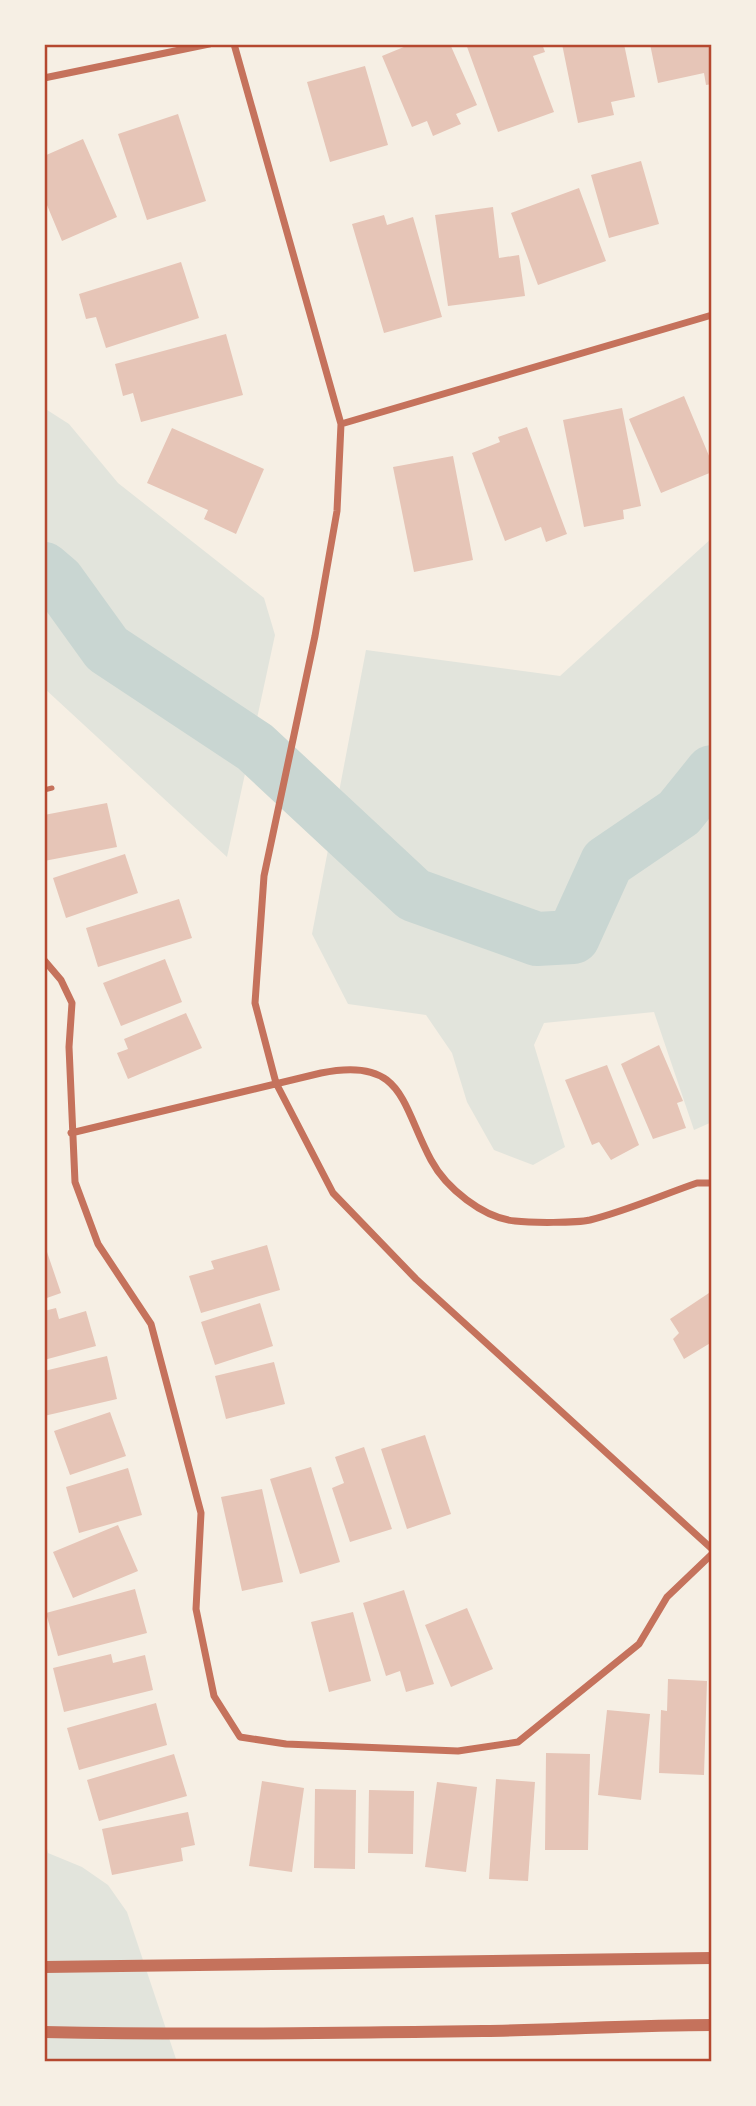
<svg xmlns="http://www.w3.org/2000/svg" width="756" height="2106" font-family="Lato,sans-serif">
<rect width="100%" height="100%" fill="#f6efe4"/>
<path fill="#e2e4dc" d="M44,408L69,424L118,483L264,598L275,635L227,857L44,688Z
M712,538V1122L694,1130L654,1012L544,1023L534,1045L565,1147L533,1165L494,1150L467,1102L452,1053L426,1015L348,1004L312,934L366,650L560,676Z
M44,1836L48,1853L82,1867L108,1885L127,1912L177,2062H44Z"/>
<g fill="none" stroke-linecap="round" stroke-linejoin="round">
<path stroke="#c9d6d2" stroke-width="54" d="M44,569L58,581L107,649L255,747L414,895L537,939L573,937L607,862L679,813L712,772"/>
</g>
<path fill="#e6c5b7" d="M411,44H450L477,105L456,114L461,124L433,136L427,121L412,127L382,56Z
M466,44H542L545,52L533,56L554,112L498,132Z
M562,44H624L635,97L611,102L614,115L578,123Z
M650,44H712V84L706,85L704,73L658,83Z
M365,66L388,145L330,162L307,82Z
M178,114L206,201L147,220L118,134Z
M83,139L117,217L62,241L44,198V156Z
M641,161L659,224L609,238L591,175Z
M579,188L606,261L538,285L511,213Z
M493,207L499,258L519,255L525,296L448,306L435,215Z
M384,215L387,225L413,217L442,317L384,333L352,224Z
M181,262L199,318L106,348L96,317L86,319L79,294Z
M226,334L243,395L141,422L133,393L123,396L115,364Z
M684,396L712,463V472L661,493L629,419Z
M622,408L641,506L623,510L624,519L584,527L563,420Z
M527,427L567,534L546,542L541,527L505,541L472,453L500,442L498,437Z
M172,428L264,469L236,534L204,519L208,510L147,483Z
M453,456L473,560L414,572L393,467Z
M107,803L117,847L44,861V815Z
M125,854L138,893L66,918L53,878Z
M179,899L192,938L98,967L86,928Z
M165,959L182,1002L121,1026L103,983Z
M186,1013L202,1048L128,1079L117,1053L128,1049L124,1039Z
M659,1045L683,1101L677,1103L686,1128L653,1139L621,1064Z
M607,1065L639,1145L611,1160L599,1142L592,1145L565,1080Z
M267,1245L280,1290L201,1313L189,1276L214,1269L211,1261Z
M47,1252L61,1293L44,1299V1253Z
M712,1291V1342L684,1359L673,1339L679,1333L670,1319Z
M260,1303L273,1346L215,1365L201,1322Z
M56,1308L59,1319L86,1311L96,1346L44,1360V1311Z
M107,1356L117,1399L44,1416V1371Z
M274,1362L285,1404L226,1419L215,1376Z
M110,1412L126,1456L70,1475L54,1431Z
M425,1435L451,1514L407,1529L381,1449Z
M364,1447L392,1529L350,1542L332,1488L344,1483L335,1457Z
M311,1467L340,1562L300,1574L270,1479Z
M128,1468L142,1515L79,1533L66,1487Z
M262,1489L283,1582L242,1591L221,1497Z
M118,1525L138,1571L73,1598L53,1552Z
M135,1589L147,1633L58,1656L46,1613Z
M404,1590L434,1684L406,1692L400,1671L386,1676L363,1603Z
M467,1608L493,1669L451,1687L425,1625Z
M353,1612L371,1681L329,1692L311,1622Z
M111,1654L113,1663L145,1655L153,1690L64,1712L53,1668Z
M668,1679L707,1681L704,1775L659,1773L661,1710L667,1711Z
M156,1703L167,1745L79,1770L67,1728Z
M607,1710L650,1714L641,1800L598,1795Z
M546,1753L590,1754L588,1850H545Z
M174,1754L187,1796L99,1821L87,1780Z
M496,1779L535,1782L528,1881L489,1879Z
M262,1781L304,1788L292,1872L249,1866Z
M437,1782L477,1787L466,1872L425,1867Z
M315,1789L356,1790L355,1869L314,1868Z
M369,1790L414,1791L413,1854L368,1853Z
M188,1812L195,1845L181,1848L183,1861L112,1875L102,1829Z"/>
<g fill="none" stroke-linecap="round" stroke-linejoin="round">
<path stroke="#c5725c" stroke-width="5" d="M44,790L52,788"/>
<path stroke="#c5725c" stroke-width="7" d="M234,44L341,424L337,511L315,636L264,876L255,1003L276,1083L333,1193L416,1279L712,1549
M44,78L209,44
M341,424L712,315
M44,960L61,980L72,1003L69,1047L75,1182L98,1244L151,1324L201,1513L196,1609L214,1696L240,1737L286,1744L458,1751L518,1742L639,1644L667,1597L712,1554
M71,1133L321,1073C404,1056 401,1104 431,1160C446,1188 483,1218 515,1221C531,1223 576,1223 590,1220C626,1211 662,1195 697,1183H712"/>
<path stroke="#c5725c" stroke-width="12" d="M44,1967L712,1958
M44,2032C191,2035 337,2033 484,2031C560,2030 636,2025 712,2025"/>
</g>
<rect width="756" height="2106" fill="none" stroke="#f6efe4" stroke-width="91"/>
<rect x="46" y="46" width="664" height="2014" fill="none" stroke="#b5482f" stroke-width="2.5"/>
</svg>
